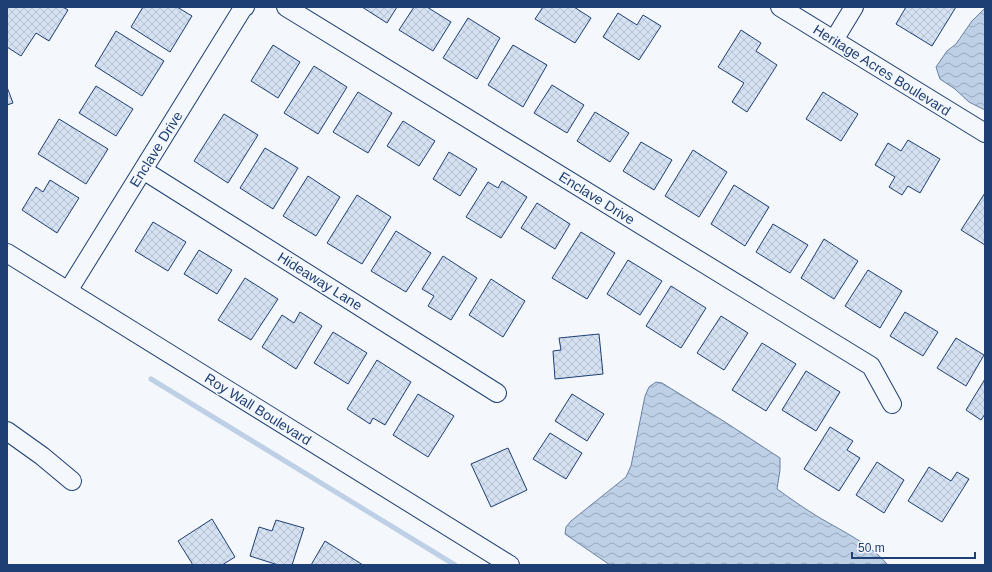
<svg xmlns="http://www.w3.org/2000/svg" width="992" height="572" font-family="Arial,sans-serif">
<defs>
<pattern id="water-waves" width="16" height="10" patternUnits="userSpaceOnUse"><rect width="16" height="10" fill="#bed0e5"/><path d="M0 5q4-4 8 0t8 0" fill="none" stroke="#9aaabe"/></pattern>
<pattern id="building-cross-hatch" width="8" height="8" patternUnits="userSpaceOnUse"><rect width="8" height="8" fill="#d5e0f0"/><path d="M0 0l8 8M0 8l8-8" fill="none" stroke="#b6c1d1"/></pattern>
</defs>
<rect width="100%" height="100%" fill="#f4f7fb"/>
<path fill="url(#water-waves)" stroke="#687fa3" d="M985,8V110L969,102L955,89L940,79L936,67L947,51L956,44L972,21Z
M656,382L662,383L725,422L780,458V470L777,489C791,499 805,509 820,518C844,532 870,544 888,565H610L565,534L566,527L571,521L626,477L631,466L645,396L649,387Z"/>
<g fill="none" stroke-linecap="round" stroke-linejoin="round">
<path stroke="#bed0e5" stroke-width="5" d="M151,379L455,565"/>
</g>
<path fill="url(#building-cross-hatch)" stroke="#1d3f73" d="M7,7H63L68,10L49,41L36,33L21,56L7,47Z
M143,7H177L192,16L170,52L131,27Z
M362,7H397L387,23Z
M414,7H427L451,22L433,51L399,30Z
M543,7H574L591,18L575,43L535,19Z
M906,7H956L932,46L896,24Z
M618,13L637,25L643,15L661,26L639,60L603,37Z
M468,18L500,38L477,79L443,58Z
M741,30L761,43L756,51L777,65L747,112L732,102L744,83L718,67Z
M116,31L164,61L142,96L95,66Z
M273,45L300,62L278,98L251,81Z
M513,45L547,65L523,107L488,85Z
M314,66L347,87L318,134L284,113Z
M552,85L584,105L567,133L534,113Z
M96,86L133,109L116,136L79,113Z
M7,87L13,103L7,105Z
M358,92L392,113L368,153L333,132Z
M823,92L858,114L841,141L806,119Z
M595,112L629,133L610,162L577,141Z
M224,114L258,135L228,183L194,161Z
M59,119L108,149L86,184L38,154Z
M403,121L435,141L419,166L387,146Z
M908,140L940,159L920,193L908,186L902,195L889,187L895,177L875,165L888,143L901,151Z
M641,142L672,160L654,190L623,171Z
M265,148L298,168L273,209L240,188Z
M693,150L727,172L699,217L665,196Z
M449,152L477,169L460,196L433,179Z
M308,176L340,197L316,236L283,216Z
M50,180L79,198L57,233L22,210L36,187L43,192Z
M502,181L527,197L501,238L466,217L488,182L498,188Z
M734,185L769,207L745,246L711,224Z
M985,193V245L961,230Z
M357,195L391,217L362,264L327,243Z
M537,203L570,224L555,249L521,228Z
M153,222L186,242L168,271L135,251Z
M773,224L808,245L790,273L756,252Z
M396,231L431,253L406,292L371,271Z
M581,232L615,253L587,299L552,278Z
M824,239L858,261L834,299L801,278Z
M199,250L232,270L217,294L184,274Z
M443,256L477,278L451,320L428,306L434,296L422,289Z
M628,260L662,281L640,315L607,294Z
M868,270L902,291L880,328L845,306Z
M245,278L278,299L251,340L218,320Z
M491,279L525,301L503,337L469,315Z
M671,286L706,308L681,348L646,326Z
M300,312L322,326L296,369L262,347L282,315L294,323Z
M905,312L938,332L923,356L890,336Z
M721,316L748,333L724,370L697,353Z
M333,332L367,353L348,384L314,363Z
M599,334L603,374L555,379L553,351L561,350L559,338Z
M956,338L984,355L966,386L937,368Z
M762,343L796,364L766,411L732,390Z
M377,360L411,382L385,425L373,418L370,424L347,409Z
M806,371L840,392L816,431L782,410Z
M985,379V414L981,420L966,410Z
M418,394L454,416L428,457L393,435Z
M572,394L604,414L587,441L555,421Z
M830,427L853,441L847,450L860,458L839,491L804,469Z
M550,433L582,453L566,479L533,459Z
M508,448L527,490L491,507L471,464Z
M877,462L904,480L884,513L856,495Z
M929,467L951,481L957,472L969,479L942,522L908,501Z
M212,519L235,557L222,565H193L178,541Z
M276,520L304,528L292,565H278L250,556L259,527L272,531Z
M325,541L363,565H311Z"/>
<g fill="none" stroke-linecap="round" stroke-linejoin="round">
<defs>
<path id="minor" d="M286,7L871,366L892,404
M780,7L985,133
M834,40L854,7
M143,170L497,393
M7,253L510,565
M68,291L243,8L245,7
M7,431L42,456L72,481"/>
</defs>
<use href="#minor" stroke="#1d3f73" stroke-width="20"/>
<use href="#minor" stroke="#f4f7fb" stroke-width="18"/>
</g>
<g text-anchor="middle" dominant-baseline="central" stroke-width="3" stroke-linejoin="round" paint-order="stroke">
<g font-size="14" fill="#1d3f73" stroke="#f4f7fb">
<text transform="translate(882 70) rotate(32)">Heritage Acres Boulevard</text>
<text transform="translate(156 149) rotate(-58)">Enclave Drive</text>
<text transform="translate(597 198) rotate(32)">Enclave Drive</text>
<text transform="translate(320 281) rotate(32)">Hideaway Lane</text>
<text transform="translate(258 409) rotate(32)">Roy Wall Boulevard</text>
</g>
</g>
<rect width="992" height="572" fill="none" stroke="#1d3f73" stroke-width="16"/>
<path d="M852 552v6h123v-6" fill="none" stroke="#1d3f73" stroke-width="2"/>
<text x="858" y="552" font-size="12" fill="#1d3f73" stroke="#f4f7fb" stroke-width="3" paint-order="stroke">50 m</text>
</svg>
